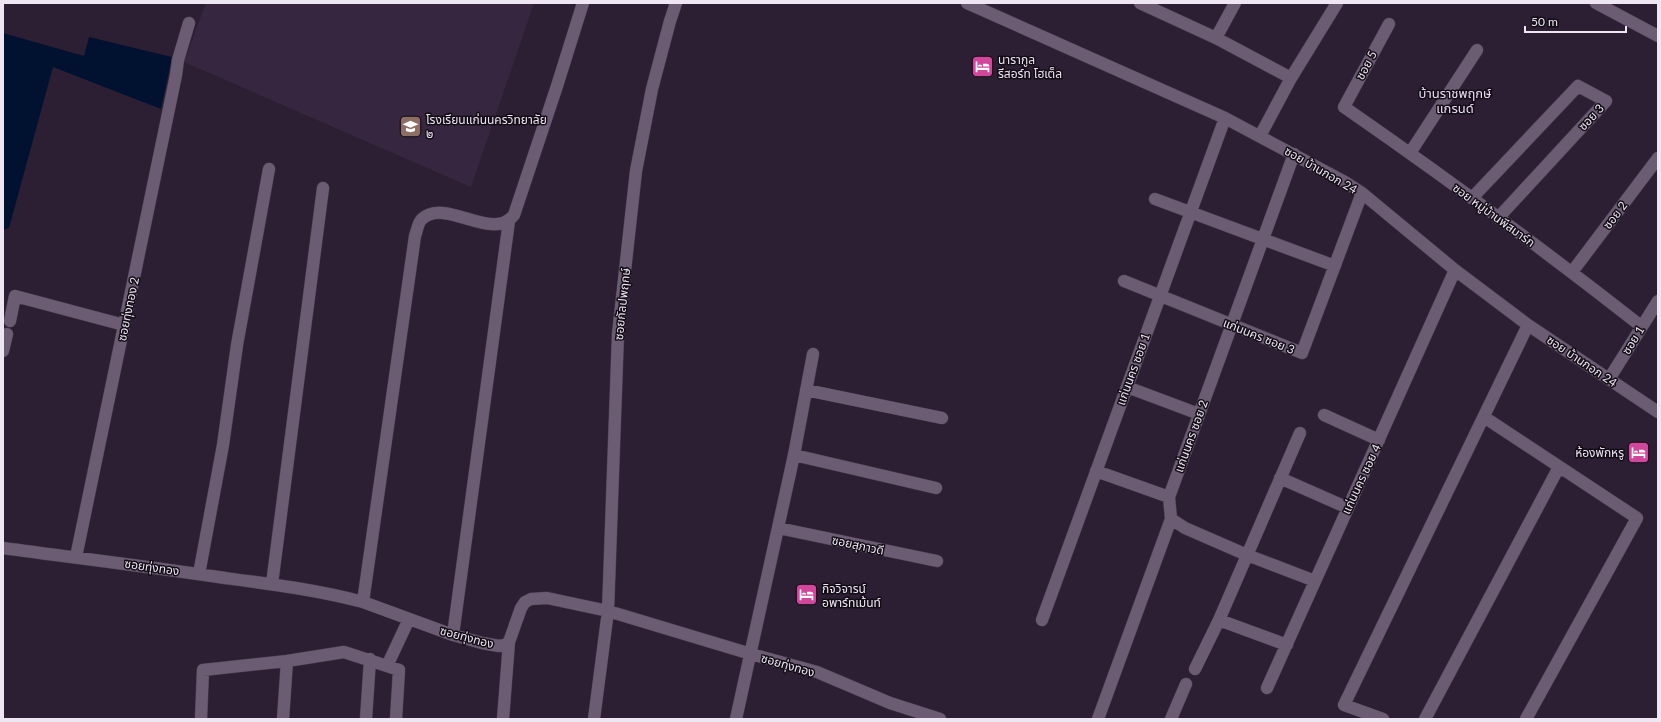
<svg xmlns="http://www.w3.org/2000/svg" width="1661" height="722" font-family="Lato,'Noto Sans Thai',sans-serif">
<rect width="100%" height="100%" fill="#2d1f33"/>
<path fill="#37263f" d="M206,3H534L471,187L184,62Z"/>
<path fill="#001230" d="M3,33L84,56L89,37L172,57L161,109L53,67L9,228L3,230Z"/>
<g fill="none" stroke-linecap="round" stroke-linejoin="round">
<defs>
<path id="minor" d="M967,3L1225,118L1345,182L1362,193L1455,270L1528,325L1658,412
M1140,3L1216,38L1291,78
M1596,3L1658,36
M1389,24L1344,107C1445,177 1544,250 1641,326
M1216,38L1235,3
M1260,136L1291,78L1337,3
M1410,153L1477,50
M1472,198L1578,86L1606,101L1498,218
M1155,199L1335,266
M1572,272L1658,158
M1124,281L1302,353L1362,193
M10,321L15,296L124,325
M3,351L7,334
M1609,379L1658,301
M1127,387L1199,414
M806,390L942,418
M1324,415L1379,440
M1484,417L1637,518L1526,719
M794,455L936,488
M1096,471L1169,497
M1280,478L1348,508
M1171,519L1185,528L1247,555L1315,581
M778,528L937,561
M3,548C77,558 151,567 225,578C271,584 318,590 363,602L453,635L482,643L499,646L505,645L509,642L521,608L525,602L531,599L547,598L608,611L751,654L817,672L890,703L940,719
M76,557L176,75L178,60L189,23
M199,574L223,445L237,345L269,169
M272,584L323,188
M363,602L415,236C417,231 418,222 422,219C446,197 492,243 514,215L557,86L583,3
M1042,620L1225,118
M1219,620L1287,645
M453,635L509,221
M1195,669L1219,620L1300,433
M1267,688L1455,270
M201,719L203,670L287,661L344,652L387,666
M283,719L287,661
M366,719L370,659
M396,719L399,670L387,666L409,619
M503,719L509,642
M594,719L608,611L618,334L636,171L652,89L670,21L676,3
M736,719L794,455L813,354
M1098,719L1171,519L1169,497L1294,154
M1171,719L1186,684
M1383,719L1344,705L1528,325
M1425,719L1559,467"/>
</defs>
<use href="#minor" stroke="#493d4f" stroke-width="13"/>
<use href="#minor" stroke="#6b5c73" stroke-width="12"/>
</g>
<defs>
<symbol id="hotel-square" viewBox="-11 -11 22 22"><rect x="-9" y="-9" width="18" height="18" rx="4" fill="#d1479c" stroke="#120c15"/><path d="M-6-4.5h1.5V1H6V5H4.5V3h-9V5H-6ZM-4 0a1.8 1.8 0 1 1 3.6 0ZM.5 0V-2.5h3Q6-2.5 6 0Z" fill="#fff"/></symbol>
<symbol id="school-square" viewBox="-11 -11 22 22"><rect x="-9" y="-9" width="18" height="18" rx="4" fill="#8d6e63" stroke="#120c15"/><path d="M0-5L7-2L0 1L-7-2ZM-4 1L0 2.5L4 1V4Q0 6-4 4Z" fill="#fff"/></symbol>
</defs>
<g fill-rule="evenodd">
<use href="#hotel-square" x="970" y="54" width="25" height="25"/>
<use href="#school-square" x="398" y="114" width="25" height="25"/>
<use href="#hotel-square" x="1626" y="440" width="25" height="25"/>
<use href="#hotel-square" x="794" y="582" width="25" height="25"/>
</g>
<g text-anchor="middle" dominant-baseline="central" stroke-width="3" stroke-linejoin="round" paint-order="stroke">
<g font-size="12" fill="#efe6f4" stroke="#120c15" text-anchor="start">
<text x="998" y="59">นารากูล<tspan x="998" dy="14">รีสอร์ท โฮเต็ล</tspan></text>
<text x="426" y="119">โรงเรียนแก่นนครวิทยาลัย<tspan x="426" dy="14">๒</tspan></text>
<text x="1624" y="452" text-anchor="end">ห้องพักหรู</text>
<text x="822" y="588">กิจวิจารน์<tspan x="822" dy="14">อพาร์ทเม้นท์</tspan></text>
</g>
<g font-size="12" fill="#efe6f4" stroke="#120c15">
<text transform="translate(1366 65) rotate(-62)">ซอย 5</text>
<text transform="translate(1591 117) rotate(-47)">ซอย 3</text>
<text transform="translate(1321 170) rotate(30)">ซอย บ้านกอก 24</text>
<text transform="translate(1494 215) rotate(36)">ซอย หมู่บ้านพีสมาร์ก</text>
<text transform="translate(1615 215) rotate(-53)">ซอย 2</text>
<text transform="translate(622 304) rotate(-84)">ซอยกัลปพฤกษ์</text>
<text transform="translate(128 309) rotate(-78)">ซอยทุ่งทอง 2</text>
<text transform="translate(1259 336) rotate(22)">แก่นนคร ซอย 3</text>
<text transform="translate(1633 340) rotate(-58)">ซอย 1</text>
<text transform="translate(1582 361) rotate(34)">ซอย บ้านกอก 24</text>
<text transform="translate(1133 369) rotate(-70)">แก่นนคร ซอย 1</text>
<text transform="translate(1191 436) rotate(-70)">แก่นนคร ซอย 2</text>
<text transform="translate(1361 479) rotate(-65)">แก่นนคร ซอย 4</text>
<text transform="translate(858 545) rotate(12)">ซอยสุภาวดี</text>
<text transform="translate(152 567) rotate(8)">ซอยทุ่งทอง</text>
<text transform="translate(467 637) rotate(15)">ซอยทุ่งทอง</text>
<text transform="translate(788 665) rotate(16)">ซอยทุ่งทอง</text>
</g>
<g font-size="13" fill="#eedcf7" stroke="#120c15">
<text x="1455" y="93">บ้านราชพฤกษ์<tspan x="1455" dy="15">แกรนด์</tspan></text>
</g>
</g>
<rect width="1661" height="722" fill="none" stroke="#efe6f4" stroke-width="8"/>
<path d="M1525 26v6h101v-6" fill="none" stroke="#efe6f4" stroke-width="2"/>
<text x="1531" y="26" font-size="12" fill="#efe6f4" stroke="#120c15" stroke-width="3" paint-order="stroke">50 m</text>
</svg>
